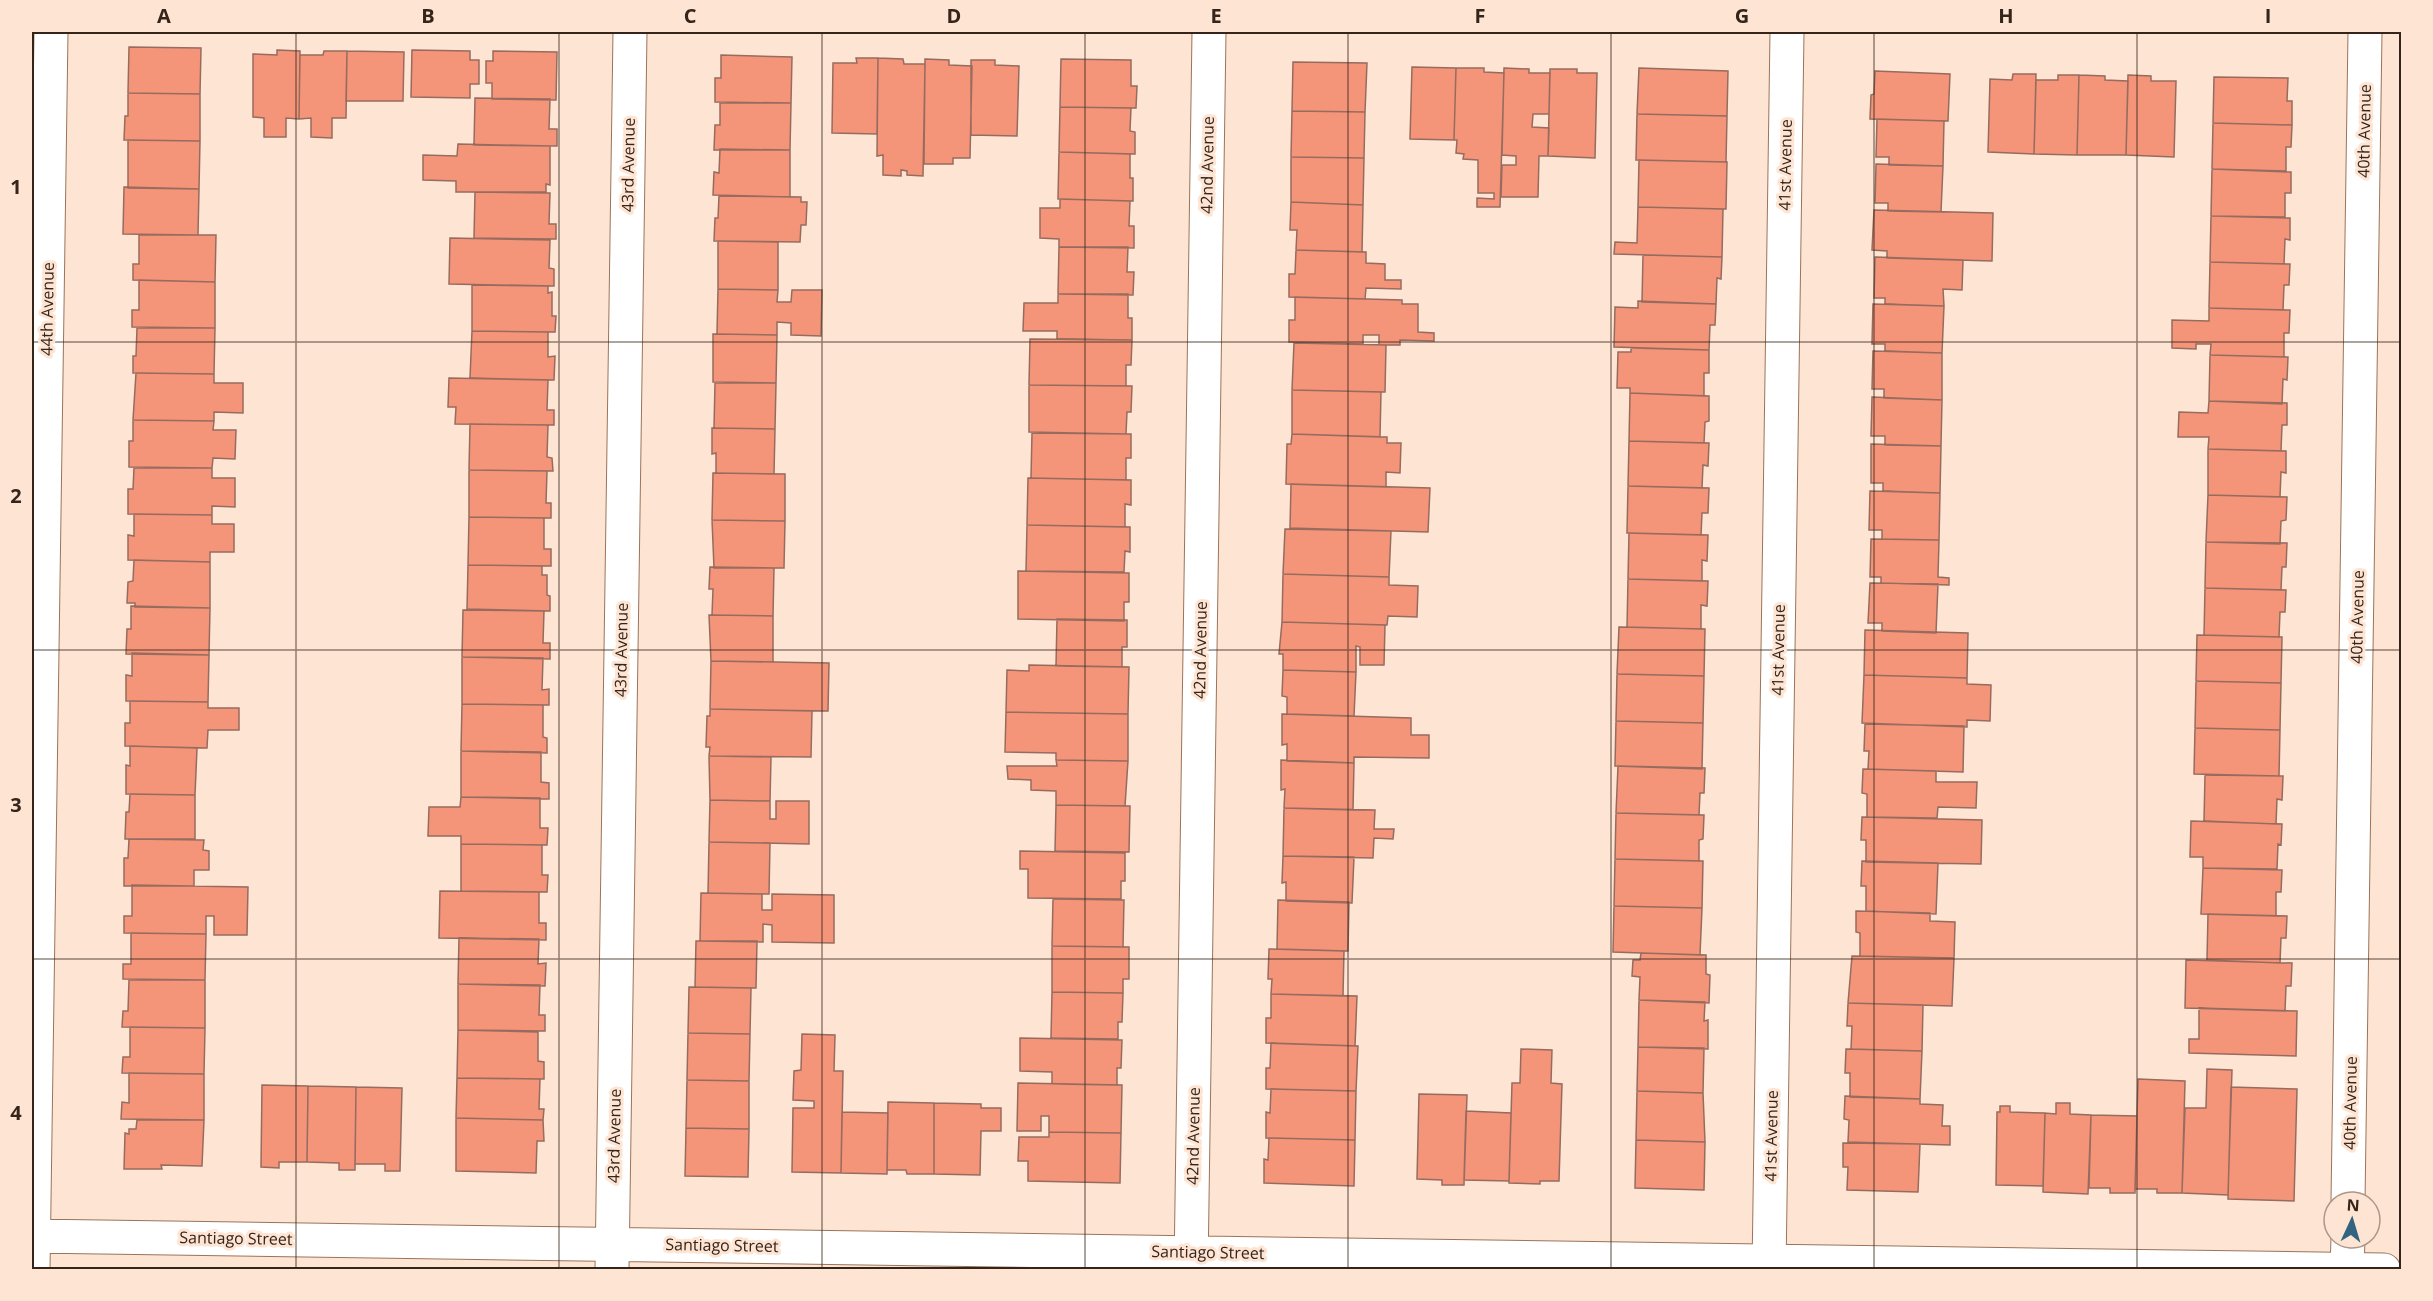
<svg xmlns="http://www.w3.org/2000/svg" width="2433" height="1301" font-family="'Open Sans',sans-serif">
<rect width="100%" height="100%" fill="#fee4d3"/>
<path fill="#f4957a" stroke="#986b5f" stroke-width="1.5" d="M129,47L201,48L200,94L128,93Z
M277,50L300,51L299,119L286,118V137H264V118L253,117V54L277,55Z
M412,50L470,51V60H479V84H470V98L411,97Z
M324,51H347L346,118H332V138L311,137V118L299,119L300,55H323Z
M347,51L404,52L403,101H346Z
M493,51L557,52L556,100L492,99V83H486V61H493Z
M721,55L792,57L791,103L715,102V78H721Z
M856,58H878L877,134L832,133L833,63H857Z
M878,58L903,59L904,64H925L923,176L907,175V171L901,170V176L883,175V155L877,156Z
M925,59L949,60V65L972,66L970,158H953V164H924Z
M1061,59L1131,60V86H1137L1136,108L1060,107Z
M971,60H995V65L1019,66L1017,136L971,135Z
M1293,62L1367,63L1365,112L1292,111Z
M1412,67L1456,68L1454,140L1410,139Z
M1456,68H1484V72L1504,73L1500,207H1477V198L1494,199V193H1478V160L1463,159L1464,154L1456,153L1457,140H1454Z
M1504,68L1529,69V73H1550L1549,114H1533L1532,127L1549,128L1548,156H1539L1538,197H1501L1502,165H1516V156L1502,155Z
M1639,68L1728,71L1727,116L1637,114Z
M1550,69H1577V73H1597L1595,158L1548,156Z
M1875,71L1950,74L1948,121L1870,119L1871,95L1874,94Z
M2013,74H2036L2034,154L1988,152L1990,79L2012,80Z
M2058,75H2079L2077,155L2034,154L2036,80H2058Z
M2079,75L2105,76V80L2128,81L2126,155H2077Z
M2128,75L2151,76V81H2176L2174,157L2126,155Z
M2214,77L2288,78L2287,101H2292V125L2213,123Z
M128,93L200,94V141L124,140L125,116H128Z
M475,98L550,99L549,129H557V146L474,145Z
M720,103H791L790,150H714L715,125H720Z
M1060,107L1131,108L1130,131L1135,132V154L1059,152Z
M1292,111L1365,112L1364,158L1291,157Z
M1637,114L1727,116L1726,162L1636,160Z
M1877,119L1944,121L1943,166L1889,165V157H1876Z
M2213,123L2292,125L2291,147H2286V171L2212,169Z
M128,140L200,141L199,189L128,188Z
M458,144L550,146V185L546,184V192H456V181L423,180V155L457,156Z
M720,149L790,150V197L713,195L714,172L719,173Z
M1059,152L1130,154V178H1133V201L1058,199Z
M1291,157L1364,158L1363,205L1291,202Z
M1639,160L1727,162L1726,209L1638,207Z
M1876,164L1943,166L1941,212L1888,211V203H1875Z
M2212,169L2291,172V193H2285V217L2211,216Z
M124,187L199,189L198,235L123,234Z
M475,192L550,193L549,224H556V239L474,238Z
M719,196L801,197V202H807L806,225H801L800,242L714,241L715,218H718Z
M1060,199L1130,201L1129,226H1134V248L1059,247V239L1040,238V208H1060Z
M1291,202L1363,205L1362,252L1296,250L1297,230H1290Z
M1638,207L1723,209L1722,257L1614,254L1615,242L1637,243Z
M1874,210L1993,213L1992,261L1887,258V251L1872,250Z
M2211,216L2290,218V240L2285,239L2284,264L2210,262Z
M139,235H216L215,282L133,280V264H139Z
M450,238L550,240L549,268L554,269V286L449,284Z
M718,241L778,242V290L718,289Z
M1059,247H1128L1127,272H1134L1133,295L1058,294Z
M1296,250L1366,252V263L1385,264V280H1401V289L1366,288L1365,299L1289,297V274H1295Z
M1643,255L1722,257L1721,279L1717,278L1716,304L1642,302Z
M1875,257L1963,260L1962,290L1943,289L1944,306L1885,304V298H1874Z
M2210,262L2290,264L2289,285H2284L2283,310L2209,308Z
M139,280L215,282V328L132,327V310H139Z
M472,285L548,286V293L552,292V316H556L555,332L472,331Z
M718,289L778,290L777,302H791L792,290H822L821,336L791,335V323L777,322V335L717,334Z
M1058,294H1128V318H1132V340L1057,339V331H1023L1024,303H1058Z
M1295,297L1402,300V304H1418V332L1434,333V341L1400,340V345H1379V335H1363V344L1289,342V320H1295Z
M1638,301L1716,304L1715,325H1710L1709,350L1614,347L1615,307L1638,308Z
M1873,304L1944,306L1942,353L1885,351V344H1872Z
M2209,308L2290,310L2289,333H2284V357L2210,355L2211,344H2196V349L2172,348V320L2209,321Z
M137,328H215L214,374L133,373V356H136Z
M472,331L548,332V357L555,356L554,380L470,378Z
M713,334L777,335L776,383L713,382Z
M1030,339L1132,340L1131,365H1126V386L1029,385Z
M1294,343L1386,345L1385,392L1292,390Z
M1631,348L1709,350V373H1704V396L1630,393V388H1617L1618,352H1631Z
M1873,351L1942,353V400L1884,398V389H1872Z
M2210,355L2288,357L2287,380L2283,379L2282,404L2209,401Z
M136,373L214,374V383H243V413L214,412V421L133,420Z
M449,378L548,380L547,410H554V425L455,424L456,407H448Z
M715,383H776L775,429L714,428Z
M1029,385L1132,386L1131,412H1127L1126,434L1029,432Z
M1292,390L1381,392L1380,437L1292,434Z
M1630,393L1709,396V421L1705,422L1704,443L1629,441Z
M1872,397L1942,400L1941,446L1885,445V436H1871Z
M2209,401L2287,403V425H2282L2281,451L2208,449L2209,437H2178L2179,412L2208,413Z
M133,420L214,421L213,430H236L235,459L213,458L212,468L129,467V441H133Z
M470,424L548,425L547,457L552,458L553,471L469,470Z
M712,428L775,429L774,474L716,473V453L712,454Z
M1032,433L1131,434V458H1126V480L1031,478Z
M1292,434L1387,437V443H1401L1400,473L1386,472V487L1286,484L1287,444H1291Z
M1629,441L1709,443L1708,466L1703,465L1702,488L1628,486Z
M1871,444L1941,446L1940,493L1883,491V483H1871Z
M2208,449L2286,451V473L2281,472L2280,497L2208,495Z
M134,468H212V478H235V507L212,506V515L128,514V489H133Z
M469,470L547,471L546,503H551V518L469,517Z
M713,473L785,474V521L712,520Z
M1028,478L1131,480V505L1125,504V527L1027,525Z
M1291,484L1430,488L1428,532L1290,528Z
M1628,486L1709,488L1708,513H1702L1701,535L1627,533Z
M1870,491L1940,493L1939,540L1882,539V530H1869Z
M2208,495L2287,497L2286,520L2281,521L2280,544L2206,542Z
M134,514L212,515V524H234V552H210V562L128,560V535L134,536Z
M469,517L544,518V549H551V566L468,565Z
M712,520L785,521L784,568H714Z
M1027,525L1130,527V552L1125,551L1124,572L1026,571Z
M1285,529L1391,531L1389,577L1283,574Z
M1629,533L1708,535L1707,561L1702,560V581L1628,579Z
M1871,539L1939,540L1938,577L1949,578V585L1881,583V577H1870Z
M2206,542L2287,543L2286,567H2282L2281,590L2205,588Z
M134,560L210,562V608L135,607V603H127L128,582L133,581Z
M468,565L542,566V575H547V595L550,596V611L467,609Z
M710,567L774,568L773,616L712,615L713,589H709Z
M1018,571L1129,573V602H1124V621L1018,619Z
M1283,574L1389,577V585L1418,586L1417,617L1388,616L1387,625L1282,622Z
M1628,579L1708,581L1707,606L1701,605V629L1627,627Z
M1870,583L1938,584L1936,633L1882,631V623H1868Z
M2205,588L2286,590L2285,612H2280L2279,637L2204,635Z
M131,606L210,608L209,655L126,654L127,629H131Z
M463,610L544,611L543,643H550V659L462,657Z
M709,615L773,616V662L711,661Z
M1057,619L1127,620V647H1122V667L1056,666Z
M1282,622L1385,625L1384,665H1360V647L1356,646V672L1283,670V654H1279Z
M1619,627L1705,629L1704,676L1617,674Z
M1865,630L1968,633L1967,678L1864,675Z
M2197,635L2282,637L2281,683L2196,681Z
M132,653L209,655L208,702L126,701V675L132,676Z
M462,657L543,658L542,690L549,689V705L462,704Z
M711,661L829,663L828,711L710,709Z
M1029,665L1129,667L1128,714L1006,712L1007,670L1029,671Z
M1283,670L1356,672L1354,716L1287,714V697L1282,696Z
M1617,674L1704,676L1703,723L1616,721Z
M1864,675L1967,678V684L1991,685L1990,721L1967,720V727L1862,723Z
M2196,681L2281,683L2280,730L2195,728Z
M130,701L208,702V708H239V730H208L207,748L125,746V723H130Z
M462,704L543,705V737L547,738V753L461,751Z
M710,709L812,711L811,757L709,756L710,747H706L707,716H710Z
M1006,712L1128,714V761L1056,760V753L1005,752Z
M1282,714L1411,718V735H1429V758L1354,757V763L1287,761V744L1282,745Z
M1616,721L1703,723L1702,769L1615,766Z
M1865,724L1964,726L1963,772L1868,769L1869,751H1864Z
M2195,728L2280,730L2279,776L2194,774Z
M130,746L197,748L195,795L126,794V765L130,766Z
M461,751L541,752V782L549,783V799L461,797Z
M709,756L771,757L770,801L710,800Z
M1056,760L1128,761L1125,806L1056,805V791L1031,790V780L1008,779L1007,766H1057Z
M1281,760L1354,763L1353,810L1284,808L1285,789L1281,790Z
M1618,766L1705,768L1704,793H1700L1699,815L1616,813Z
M1863,769L1936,771V782H1977L1976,808L1938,807L1937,818L1867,817V794L1862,793Z
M2205,775L2283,776L2282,800L2277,799L2276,824L2204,821Z
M130,794L195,795V839H125L126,812H129Z
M461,797L540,798V828H548L547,845L461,844V836H428L429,807H460Z
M710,800L770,801V819H776V801H809V844L709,842Z
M1056,805L1130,806L1129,852L1055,851Z
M1284,808L1375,810L1374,829H1394L1393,839L1374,838L1373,858L1283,856Z
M1616,813L1704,815L1703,839L1699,840V861L1615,859Z
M1862,817L1982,820L1981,864L1866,862V840H1861Z
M2191,821L2282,824L2281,845L2278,844L2277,869L2203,868V857H2190Z
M129,839L204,840L203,850L209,851V870H194V886H124V858H128Z
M709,842L770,843L769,894L708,893Z
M461,844L542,845V875H548L547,892L461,891Z
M1020,851L1125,853V881H1121V899L1028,898V869H1020Z
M1283,856L1354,857L1352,903L1286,901V882L1282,883Z
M1615,859L1703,861L1702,908L1614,906Z
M1862,861L1938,863L1936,914L1866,911V886H1861Z
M2203,868L2282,870L2281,892H2276V916L2201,914Z
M132,885L248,887L247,935H214V916H206V934L124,933V916H132Z
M440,891L539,892V923H546V940L439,938Z
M701,893L762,894V910H772V894L834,895V943L772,942V925L763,924V942L700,941Z
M1053,899L1124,900L1123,947L1052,946Z
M1278,900L1349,902L1348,951L1277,949Z
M1614,906L1702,908L1700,955L1613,952Z
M1856,911L1930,913V921L1955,922L1954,958L1860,956V933L1856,932Z
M2208,914L2287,916L2286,938H2281L2280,963L2207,960Z
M131,933L206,934L205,980L123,979V964H131Z
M459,938L539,939L538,964L546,963L545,986L458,984Z
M696,941H757L756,988L695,987Z
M1052,946L1129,947V979H1123V993L1052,992Z
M1269,949L1344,951L1343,996L1271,994L1272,979H1268Z
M1641,953L1706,955V974L1710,975L1709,1003L1639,1000L1640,977L1632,976L1633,960H1640Z
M1852,956L1954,958L1952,1006L1848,1003Z
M2186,960L2292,963L2291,986H2286L2285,1011L2185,1008Z
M129,980H205V1028L122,1027L123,1011H128Z
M458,984L540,985L539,1015H545V1031L458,1030Z
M689,987L751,988L750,1034L688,1033Z
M1052,992L1123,993L1122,1022H1118V1039L1051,1038Z
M1271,994L1357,996L1355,1046L1266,1043V1018H1271Z
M1639,1000L1705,1002L1704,1021L1708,1020V1049L1638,1047Z
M1848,1003L1923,1005L1922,1051L1851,1049L1852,1026H1847Z
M2199,1008L2297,1011L2296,1056L2189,1053V1039H2199Z
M130,1027L205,1028L204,1074L122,1073L123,1057H130Z
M458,1030L538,1032V1061L544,1062V1079L457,1078Z
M688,1033L750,1034L749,1081L687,1080Z
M802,1034L835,1035L834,1071H843L841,1173L792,1172L793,1108H814V1101L793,1100L794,1071L801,1070Z
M1020,1038L1122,1040L1121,1068H1117V1085L1052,1084V1072L1020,1071Z
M1271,1043L1358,1046L1356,1091L1266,1089V1068H1270Z
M1638,1047L1704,1048L1703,1093L1637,1091Z
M1521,1049L1552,1050L1551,1083L1562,1084L1559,1181H1540V1184L1509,1183L1512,1083H1520Z
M1846,1049L1922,1051L1920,1099L1850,1097V1073H1845Z
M2207,1069L2232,1070L2228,1195L2182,1193L2185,1108H2206Z
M129,1073L204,1074V1120L121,1119L122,1102L129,1103Z
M457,1078L540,1079L539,1109H544L543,1120L456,1118Z
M2138,1079L2185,1081L2182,1193H2157V1189H2135Z
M687,1080L749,1081V1129L686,1128Z
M1018,1083L1122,1085L1121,1133L1049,1132V1116H1041V1131H1017Z
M262,1085L308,1086L307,1162H279V1168L261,1167Z
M308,1086L356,1087L355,1170H339V1163L307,1162Z
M356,1087L402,1088L400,1171H385V1164H355Z
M2231,1087L2297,1089L2294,1201L2228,1199Z
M1271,1089L1356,1091L1355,1140L1266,1138V1112L1270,1113Z
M1637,1091L1703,1093L1705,1142L1636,1140Z
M1419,1094L1467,1095L1464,1185H1442V1180L1417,1179Z
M1845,1096L1920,1099V1104L1943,1105L1942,1126H1950V1145L1848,1142L1849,1120L1844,1119Z
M888,1102L934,1103V1174H907L906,1170H887Z
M934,1103L981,1104V1108H1001V1131H981L980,1175L934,1174Z
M2056,1103H2070V1114L2091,1115L2088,1194L2043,1192L2045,1113L2056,1114Z
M2000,1106H2010V1112L2045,1113L2043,1186L1996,1185L1997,1112H2000Z
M1466,1111L1511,1113L1509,1181L1464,1180Z
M842,1112L888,1113L887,1174L841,1173Z
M2091,1115L2137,1116L2135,1193H2110V1188H2089Z
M456,1118L543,1120L544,1141H537L536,1173L456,1171Z
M137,1120H204L202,1166L161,1165L162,1169H124L125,1133L129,1134V1129H136Z
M686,1128L749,1129L748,1177L685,1176Z
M1049,1132L1121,1133L1120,1183L1028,1181V1161H1018L1019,1137H1049Z
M1269,1138L1355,1140L1354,1186L1264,1183V1159L1268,1160Z
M1636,1140L1705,1142L1704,1190L1635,1188Z
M1843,1143L1920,1144L1918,1192L1847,1190L1848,1167H1843Z"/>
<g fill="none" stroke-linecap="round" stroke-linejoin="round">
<defs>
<path id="minor" d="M2348,1202L2365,32
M32,1236L2384,1270
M33,1270L51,32
M612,1270L630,32
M1191,1270L1209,32
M1769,1270L1787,32
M2347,1270L2348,1238"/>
</defs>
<use href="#minor" stroke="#9a745a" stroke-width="35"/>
<use href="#minor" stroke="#fff" stroke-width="33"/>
</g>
<path fill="none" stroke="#342419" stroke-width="1.5" stroke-opacity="0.55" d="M296,32V1270M559,32V1270M822,32V1270M1085,32V1270M1348,32V1270M1611,32V1270M1874,32V1270M2137,32V1270M32,342H2402M32,650H2402M32,959H2402"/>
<g text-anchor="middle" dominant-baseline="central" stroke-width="6" stroke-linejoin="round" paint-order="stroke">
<g font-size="16" fill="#342419" stroke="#fee4d3">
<text transform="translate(2364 131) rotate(-89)">40th Avenue</text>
<text transform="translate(628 165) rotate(-89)">43rd Avenue</text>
<text transform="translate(1207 165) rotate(-89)">42nd Avenue</text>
<text transform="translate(1785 165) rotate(-89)">41st Avenue</text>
<text transform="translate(47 309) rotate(-89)">44th Avenue</text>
<text transform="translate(2357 617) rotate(-89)">40th Avenue</text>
<text transform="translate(621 650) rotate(-89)">43rd Avenue</text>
<text transform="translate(1200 650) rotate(-89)">42nd Avenue</text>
<text transform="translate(1778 650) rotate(-89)">41st Avenue</text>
<text transform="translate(2350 1103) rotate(-89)">40th Avenue</text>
<text transform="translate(614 1136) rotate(-89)">43rd Avenue</text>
<text transform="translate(1193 1136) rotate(-89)">42nd Avenue</text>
<text transform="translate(1771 1136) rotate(-89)">41st Avenue</text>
<text transform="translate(236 1238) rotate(1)">Santiago Street</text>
<text transform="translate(722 1245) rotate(1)">Santiago Street</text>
<text transform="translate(1208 1252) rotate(1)">Santiago Street</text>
</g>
</g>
<rect width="2433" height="1301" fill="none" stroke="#fee4d3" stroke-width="66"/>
<g transform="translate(2352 1220) rotate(4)"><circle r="28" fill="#fee4d3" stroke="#ad9789" stroke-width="1.5"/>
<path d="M0-4.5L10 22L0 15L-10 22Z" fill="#326481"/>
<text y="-9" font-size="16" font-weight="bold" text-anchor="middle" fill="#342419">N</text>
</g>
<rect x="33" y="33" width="2367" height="1235" fill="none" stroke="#342419" stroke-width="2"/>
<g font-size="20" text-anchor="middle" font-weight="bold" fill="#342419">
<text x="164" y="23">A</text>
<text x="428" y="23">B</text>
<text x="690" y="23">C</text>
<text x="954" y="23">D</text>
<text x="1216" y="23">E</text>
<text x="1480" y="23">F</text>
<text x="1742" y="23">G</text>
<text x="2006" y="23">H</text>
<text x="2268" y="23">I</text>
<text x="16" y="194">1</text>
<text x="16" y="503">2</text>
<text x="16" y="812">3</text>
<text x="16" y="1120">4</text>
</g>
</svg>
